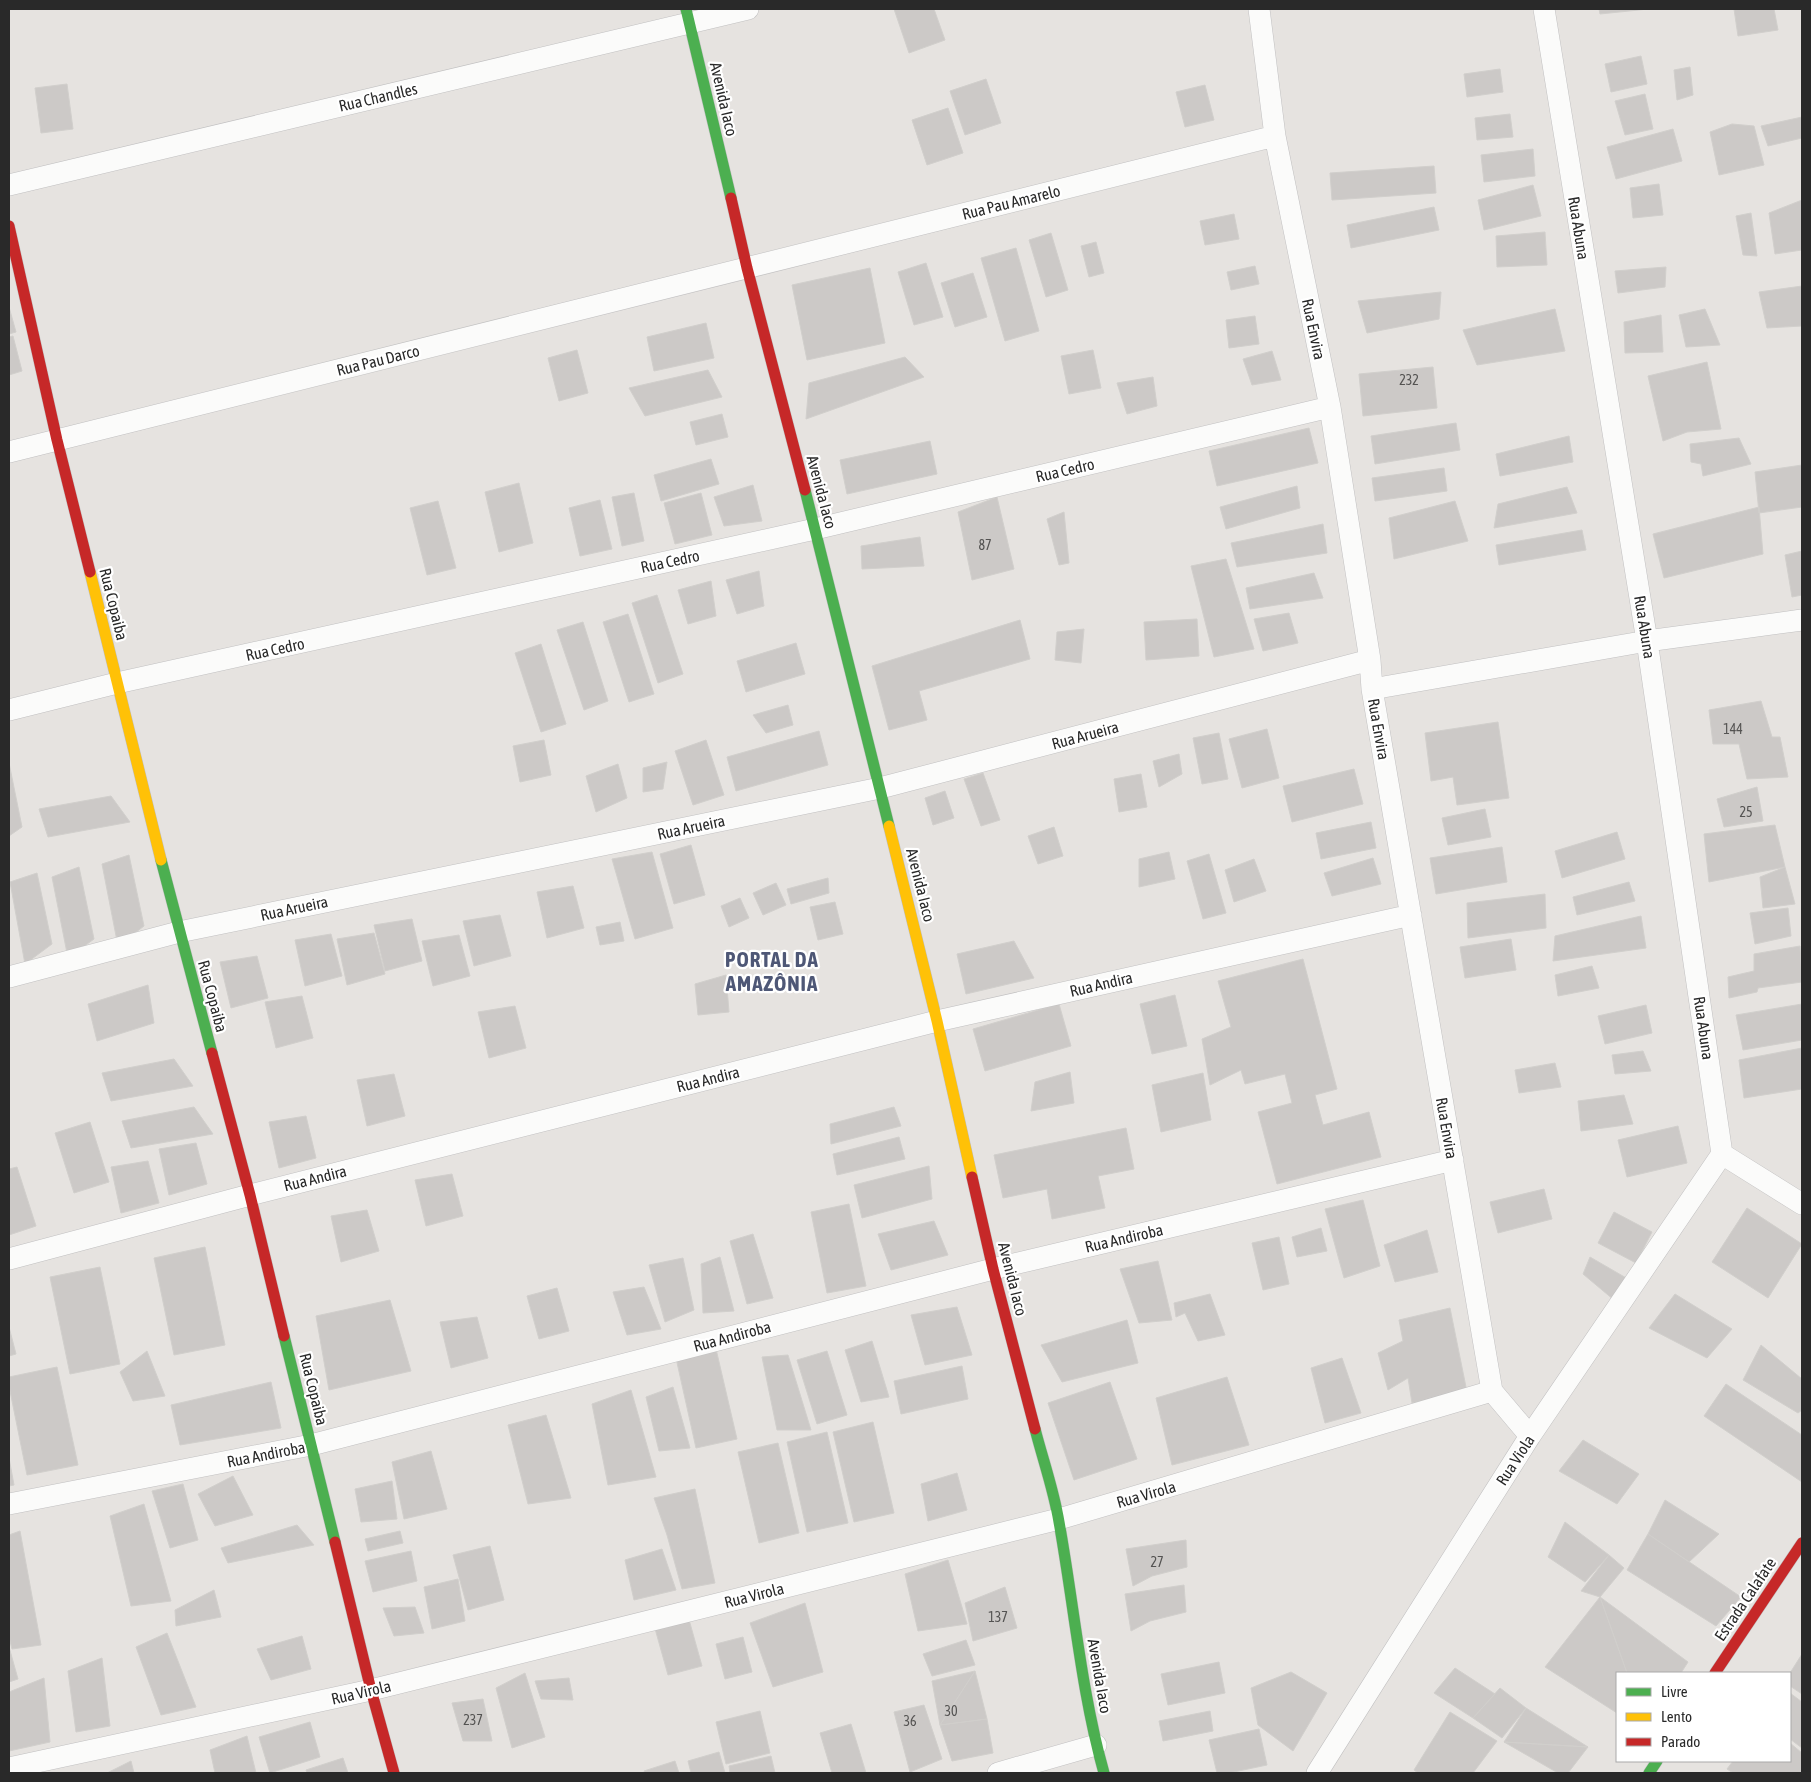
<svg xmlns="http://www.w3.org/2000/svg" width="1811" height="1782" font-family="'Asap Condensed',sans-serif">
<rect width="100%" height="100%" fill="#e6e3e0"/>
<path fill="#ccc9c7" stroke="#d1cfcc" d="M894,9H934L945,40L909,53Z
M1599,9H1648L1600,14Z
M1734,9H1774L1778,30L1738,36Z
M1641,56L1647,84L1611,92L1605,64Z
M1690,67L1693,95L1677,100L1674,70Z
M1500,69L1503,92L1467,97L1464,74Z
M986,79L1001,123L965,135L950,91Z
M67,84L73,129L41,133L35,88Z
M1205,85L1214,120L1185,127L1176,92Z
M1645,94L1653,129L1625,135L1615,101Z
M948,108L963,153L927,165L912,120Z
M1510,114L1513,137L1477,140L1475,118Z
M1802,117V138L1768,146L1761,126Z
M1732,124L1754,126L1764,165L1719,175L1710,132Z
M1673,129L1682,161L1616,179L1607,147Z
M1533,149L1535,176L1484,182L1481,155Z
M1434,166L1436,193L1332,200L1330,173Z
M1659,184L1663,215L1633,218L1630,188Z
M1533,185L1541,216L1484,230L1478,200Z
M1802,200V250L1775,254L1769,213Z
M1434,207L1439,230L1351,248L1347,225Z
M1751,213L1757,256L1743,255L1736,216Z
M1234,214L1239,239L1205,245L1200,221Z
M1545,232L1547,265L1497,267L1496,236Z
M1051,233L1068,290L1046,297L1029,240Z
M1096,242L1104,273L1089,277L1081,246Z
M1016,248L1039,331L1005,341L981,258Z
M926,263L943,317L914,325L898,272Z
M1255,266L1259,284L1231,290L1227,272Z
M1666,267L1665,287L1618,293L1615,271Z
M870,268L885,343L807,360L792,285Z
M973,273L987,317L955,327L941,283Z
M1802,286V326L1767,328L1759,292Z
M1441,292L1439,319L1367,333L1358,301Z
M9,307L16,332L9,334Z
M1555,309L1565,351L1477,365L1463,330Z
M1705,309L1720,345L1686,347L1679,315Z
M1661,315L1663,352L1625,353L1624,322Z
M1255,316L1259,344L1229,348L1226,320Z
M706,323L714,358L654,371L647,337Z
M13,336L22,371L9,375V337Z
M577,350L588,393L559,401L548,358Z
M1093,350L1101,388L1069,394L1061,356Z
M1272,351L1281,380L1252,385L1243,359Z
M905,357L924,377L806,419L809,383Z
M1707,362L1721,429L1687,432L1663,441L1648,376Z
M1433,367L1437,408L1363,416L1359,374Z
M708,370L722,397L645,416L629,388Z
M1153,377L1157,406L1127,414L1117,383Z
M722,414L728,437L696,445L690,422Z
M1456,423L1460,450L1375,464L1371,436Z
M1309,428L1318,463L1217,486L1209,451Z
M1569,436L1573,462L1500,476L1496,454Z
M1739,438L1751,464L1703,476L1701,464L1691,462L1690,444Z
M930,441L937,474L847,494L840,460Z
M711,459L719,484L661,501L654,475Z
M1802,465V507L1759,513L1755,472Z
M1444,468L1447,491L1375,501L1372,478Z
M519,483L533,543L499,552L485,492Z
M753,485L762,521L724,526L714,497Z
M1297,486L1300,508L1226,529L1220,507Z
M1567,487L1577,513L1494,528L1498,504Z
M634,493L644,541L622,546L612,497Z
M701,493L712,535L675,544L664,503Z
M997,497L1014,569L972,580L958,512Z
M600,500L612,549L580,556L569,508Z
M438,501L456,568L427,575L410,508Z
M1455,501L1468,541L1394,559L1389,518Z
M1759,507L1763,554L1664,578L1653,534Z
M1064,512L1069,563L1059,565L1047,519Z
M1323,524L1327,553L1237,567L1231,543Z
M1582,530L1586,550L1499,565L1496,545Z
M920,537L924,566L862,569L861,546Z
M1802,551V595L1792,597L1785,555Z
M1226,559L1254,649L1214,657L1191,566Z
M759,571L764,606L737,614L726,580Z
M1314,573L1323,598L1250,609L1246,588Z
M711,581L716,616L688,624L678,590Z
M657,595L683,674L658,683L632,603Z
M1289,613L1298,643L1263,651L1254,619Z
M628,614L654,694L629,702L603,622Z
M1197,619L1199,656L1146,660L1144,622Z
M1020,620L1030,659L919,691L927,720L889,730L872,666Z
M583,622L608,701L584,710L557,630Z
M1084,629L1081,663L1055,660L1057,632Z
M796,643L805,674L746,692L737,661Z
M541,644L566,724L541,732L515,653Z
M1761,701L1772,737H1780L1788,777L1747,779L1739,744H1713L1709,710Z
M788,705L793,725L766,733L753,715Z
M1498,722L1509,798L1457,805L1453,777L1431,781L1425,733Z
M1267,729L1279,778L1242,788L1229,739Z
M819,731L828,765L736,791L727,757Z
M1219,733L1228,779L1202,784L1193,738Z
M544,740L551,775L520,782L513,746Z
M706,740L724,795L693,805L675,751Z
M1179,754L1182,774L1159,787L1153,761Z
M667,762L663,789L643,792V768Z
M9,763L22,827L9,836Z
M618,764L627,798L596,812L586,776Z
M1354,769L1363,804L1292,822L1283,786Z
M983,773L1000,820L981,826L964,779Z
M1141,774L1147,807L1119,812L1114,779Z
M1757,787L1763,821L1724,827L1717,799Z
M945,791L954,818L933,825L925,798Z
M111,796L130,822L48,837L39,809Z
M1485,809L1491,837L1448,845L1442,818Z
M1371,822L1376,848L1321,859L1316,833Z
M1775,825L1785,867L1709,882L1704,834Z
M1054,827L1063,856L1038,864L1028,836Z
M1617,832L1625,859L1562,878L1555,851Z
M691,845L705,895L674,904L660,854Z
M1502,847L1507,882L1436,894L1430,858Z
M652,852L673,928L635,939L612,859Z
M1169,852L1175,879L1139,887V859Z
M1209,854L1226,913L1203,919L1187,861Z
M129,855L144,926L118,946L102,864Z
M1373,858L1381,884L1332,896L1324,873Z
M1254,859L1266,891L1234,902L1225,870Z
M79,867L94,939L68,958L52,877Z
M1785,867L1795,904L1763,908L1760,877Z
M37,873L52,944L25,964L10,882Z
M828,878L829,893L791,904L787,889Z
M1629,882L1635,901L1577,915L1573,897Z
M776,883L786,905L763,915L753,893Z
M573,886L584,928L547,938L537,892Z
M1545,894L1546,928L1468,938L1467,903Z
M740,898L749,918L729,927L721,906Z
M835,902L843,934L818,940L810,907Z
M1788,908L1791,936L1755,944L1750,913Z
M500,915L511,956L474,966L463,921Z
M1641,916L1646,948L1553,961L1555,936Z
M412,919L422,961L385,971L374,925Z
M620,922L624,941L600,945L596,927Z
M374,933L385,974L347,985L337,939Z
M331,934L342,976L305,986L295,940Z
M459,935L470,976L433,986L422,941Z
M1511,939L1516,970L1465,978L1460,947Z
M1014,941L1034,978L966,994L957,954Z
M1800,946L1802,982L1758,988L1757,992L1729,998L1728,977L1754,971V954Z
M257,956L268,998L231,1008L220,962Z
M1303,959L1337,1089L1315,1095L1323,1125L1369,1112L1381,1157L1277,1184L1258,1112L1292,1103L1285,1074L1245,1084L1241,1070L1210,1085L1202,1039L1231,1027L1218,981Z
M1592,966L1599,988L1558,996L1555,975Z
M726,975L729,1012L698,1015L695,984Z
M148,985L154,1023L97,1041L88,1004Z
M1175,995L1187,1046L1152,1054L1140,1004Z
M302,996L313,1038L276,1048L265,1002Z
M1059,1004L1071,1046L985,1071L973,1029Z
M1802,1004V1040L1743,1050L1736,1015Z
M1646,1005L1652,1033L1605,1044L1598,1016Z
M515,1006L526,1048L489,1058L478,1012Z
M1802,1048V1089L1744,1098L1739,1060Z
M1643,1051L1651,1071L1615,1074L1612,1055Z
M174,1059L193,1086L111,1101L102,1073Z
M1555,1063L1561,1087L1519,1093L1515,1070Z
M1070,1072L1074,1103L1031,1111L1035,1082Z
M1203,1073L1211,1120L1161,1132L1152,1085Z
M394,1074L405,1116L367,1126L357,1080Z
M1624,1095L1633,1124L1581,1131L1578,1101Z
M194,1107L213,1134L131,1148L122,1121Z
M894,1107L901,1126L831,1144L830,1124Z
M306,1116L316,1158L279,1168L269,1122Z
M90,1122L109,1182L74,1193L55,1133Z
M1678,1126L1687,1163L1627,1177L1618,1140Z
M1126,1128L1134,1169L1098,1176L1105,1208L1052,1219L1047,1189L1003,1198L994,1155Z
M899,1137L905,1159L837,1175L833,1154Z
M196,1143L207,1184L169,1195L159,1149Z
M148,1161L159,1203L121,1213L111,1167Z
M929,1166L932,1199L862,1218L854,1185Z
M17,1167L36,1226L9,1235V1169Z
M452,1174L463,1216L426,1226L415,1180Z
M1544,1189L1552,1219L1498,1233L1490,1202Z
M1363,1200L1380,1266L1344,1278L1325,1209Z
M849,1204L866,1286L827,1293L811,1212Z
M1747,1208L1802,1244L1768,1298L1712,1262Z
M367,1210L379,1251L341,1262L331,1216Z
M1614,1212L1652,1232L1636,1263L1598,1243Z
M934,1221L948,1255L891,1270L878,1234Z
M1321,1228L1327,1251L1297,1257L1292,1237Z
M1427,1230L1438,1272L1395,1282L1384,1245Z
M753,1234L773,1298L747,1304L730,1241Z
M1279,1237L1289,1284L1263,1290L1252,1243Z
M205,1247L225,1345L174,1355L154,1258Z
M720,1257L734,1311L703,1313L701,1264Z
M1590,1257L1628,1279L1614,1300L1583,1274Z
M683,1258L694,1310L665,1322L649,1265Z
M1158,1261L1172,1320L1139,1323L1120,1269Z
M100,1267L120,1364L70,1374L50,1277Z
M644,1287L661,1329L627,1335L613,1292Z
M557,1288L569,1331L539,1339L527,1296Z
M1210,1294L1225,1335L1198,1341L1185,1313L1176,1317L1174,1303Z
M1675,1294L1732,1329L1707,1358L1649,1328Z
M390,1300L411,1371L329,1390L316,1316Z
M957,1307L972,1355L925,1365L911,1315Z
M1450,1308L1467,1392L1412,1403L1408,1378L1388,1390L1378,1353L1403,1341L1399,1320Z
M477,1317L488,1358L451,1368L440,1322Z
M1127,1320L1138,1363L1062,1382L1041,1345Z
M9,1327L16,1354L9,1356Z
M872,1341L889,1397L861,1402L845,1350Z
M1761,1345L1802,1379V1410L1798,1413L1743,1380Z
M716,1349L737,1439L696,1448L676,1358Z
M147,1351L165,1396L133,1401L120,1372Z
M827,1351L847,1415L817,1424L797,1360Z
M788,1355L811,1430H777L762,1357Z
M1342,1358L1361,1413L1325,1423L1311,1368Z
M962,1366L968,1399L901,1414L894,1381Z
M57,1367L78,1465L27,1475L9,1386V1377Z
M1227,1377L1249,1445L1172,1465L1156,1398Z
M271,1382L281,1428L180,1445L171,1405Z
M1110,1382L1137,1459L1074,1480L1048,1403Z
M1726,1384L1802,1435V1482L1704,1416Z
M673,1387L690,1448L659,1451L646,1397Z
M631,1390L656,1477L608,1485L592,1404Z
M546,1415L571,1498L528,1504L508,1425Z
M873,1422L894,1513L854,1522L833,1432Z
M827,1432L848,1523L807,1532L787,1442Z
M1583,1440L1639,1474L1617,1504L1559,1471Z
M778,1443L799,1533L759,1543L738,1452Z
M431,1451L447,1509L404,1519L392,1462Z
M9,1458L14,1485L9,1486Z
M957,1473L967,1510L928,1521L921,1484Z
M233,1476L253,1515L215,1526L198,1494Z
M392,1481L397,1519L361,1522L355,1489Z
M183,1484L198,1540L170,1548L152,1491Z
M695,1489L715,1583L682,1589L667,1535L654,1498Z
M1665,1500L1719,1534L1689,1562L1648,1534Z
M144,1504L171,1601L131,1606L110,1516Z
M1565,1522L1609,1555L1585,1582L1548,1557Z
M297,1525L314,1545L228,1563L221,1548Z
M20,1531L41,1645L12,1649L9,1637V1535Z
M400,1531L403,1543L368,1551L365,1539Z
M1648,1534L1741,1597L1716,1626L1627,1570Z
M1186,1540L1187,1567L1152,1576L1133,1586L1126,1549Z
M490,1546L504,1600L468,1610L453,1555Z
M662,1549L676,1590L634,1600L625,1560Z
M411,1551L417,1581L373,1592L365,1561Z
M1609,1555L1624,1568L1600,1597L1581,1591Z
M948,1560L967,1624L918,1631L905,1574Z
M458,1579L465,1621L432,1629L424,1587Z
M1184,1585L1186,1612L1150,1621L1131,1631L1125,1594Z
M1005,1587L1017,1628L973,1641L965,1603Z
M214,1590L221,1617L176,1626L175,1610Z
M1600,1597L1627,1673H1617V1713L1545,1667Z
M1600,1597L1688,1662L1681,1673H1627Z
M805,1603L823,1672L773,1687L750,1623Z
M415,1607L424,1633L394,1636L383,1608Z
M688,1616L702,1666L668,1675L654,1625Z
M167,1633L196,1707L161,1715L136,1647Z
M302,1636L311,1669L271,1680L257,1649Z
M743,1637L752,1672L725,1679L716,1644Z
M966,1640L975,1665L932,1676L923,1654Z
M9,1647L18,1679L9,1682Z
M1802,1654V1694L1790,1686V1673Z
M102,1658L110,1726L76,1732L68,1671Z
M1219,1662L1225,1693L1168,1705L1161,1674Z
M1455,1668L1495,1694L1473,1718L1434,1693Z
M975,1671L940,1725L932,1681Z
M975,1671L987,1719L940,1725Z
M1291,1672L1327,1693L1293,1751L1258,1725L1251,1688Z
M525,1673L545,1737L512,1748L496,1688Z
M44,1678L50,1742L9,1751V1692Z
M569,1678L573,1700L541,1699L535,1681Z
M1500,1688L1526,1708L1502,1738L1473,1718Z
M1790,1693L1802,1702V1748L1790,1739Z
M483,1699L492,1741H463L452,1703Z
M924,1705L942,1759L910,1772L894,1712Z
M1526,1708L1588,1747L1504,1742Z
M760,1711L770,1753L726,1764L716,1722Z
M1210,1711L1213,1731L1163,1741L1159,1721Z
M1450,1712L1497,1741L1473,1773H1418L1414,1770Z
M987,1719L993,1753L952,1761L940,1725Z
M310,1722L320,1757L270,1773L259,1737Z
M851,1724L866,1773H832L820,1733Z
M1259,1729L1267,1765L1229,1773H1217L1209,1740Z
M247,1736L256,1773H215L210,1750Z
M1504,1742L1588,1747L1568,1773H1558Z
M1790,1743L1802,1753V1773H1733L1727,1769L1733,1761H1790Z
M719,1752L725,1773H691L688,1761Z
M771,1756L775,1773H730L729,1766Z
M343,1758L348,1773H307L306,1770Z
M131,1761L134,1773H107Z
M675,1761L679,1773H645L644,1771Z"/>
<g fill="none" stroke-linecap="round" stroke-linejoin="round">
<defs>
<path id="street" d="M1259,9L1275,136L1330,407L1370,660L1372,689L1492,1391L1530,1436
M1544,9L1647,641L1722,1154L1802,1204
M9,185L748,9
M9,452L1275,136
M1372,689L1647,641L1802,620
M9,710L117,683L815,529L1330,407
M9,977L179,932L880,788L1370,660
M9,1259L250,1195L937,1021L1411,915
M9,1504L311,1445L993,1269L1453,1160
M9,1768L371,1690L1059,1519L1492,1391
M998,1773L1096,1745
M1317,1773L1530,1436L1722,1154"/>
<path id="fast" d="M686,9L731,198
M805,490L889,826
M161,860L212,1053
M284,1336L335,1542
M1035,1429C1043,1460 1054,1491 1059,1522C1074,1605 1081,1691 1104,1773
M1649,1773L1657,1761"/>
<path id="slow" d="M90,572L161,860
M889,826L937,1021L972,1177"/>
<path id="jam" d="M731,198L747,268L805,490
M9,226L57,440L90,572
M212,1053L250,1195L284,1336
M972,1177L993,1269L1035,1429
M335,1542L371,1690L394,1773
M1715,1673L1802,1543"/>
</defs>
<use href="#street" stroke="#c1c0c1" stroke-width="22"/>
<use href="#fast" stroke="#c1c0c1" stroke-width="12"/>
<use href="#slow" stroke="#c1c0c1" stroke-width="12"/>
<use href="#jam" stroke="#c1c0c1" stroke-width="12"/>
<use href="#street" stroke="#fbfbfa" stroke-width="21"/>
<use href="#fast" stroke="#4caf50" stroke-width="11"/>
<use href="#slow" stroke="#ffc107" stroke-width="11"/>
<use href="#jam" stroke="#c62828" stroke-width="11"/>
</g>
<g text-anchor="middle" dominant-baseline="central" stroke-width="4.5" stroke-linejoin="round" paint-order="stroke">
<g font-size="14" fill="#545352">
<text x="1409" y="380">232</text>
<text x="985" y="545">87</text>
<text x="1733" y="729">144</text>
<text x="1746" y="812">25</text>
<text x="1157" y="1562">27</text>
<text x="998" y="1617">137</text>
<text x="951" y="1711">30</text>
<text x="473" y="1720">237</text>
<text x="910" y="1721">36</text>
</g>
<g font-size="16" fill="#292929" stroke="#fff">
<text transform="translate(378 97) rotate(-13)">Rua Chandles</text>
<text transform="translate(724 99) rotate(77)">Avenida Iaco</text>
<text transform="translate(1011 202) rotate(-14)">Rua Pau Amarelo</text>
<text transform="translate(1579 228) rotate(81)">Rua Abuna</text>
<text transform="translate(1314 329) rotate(78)">Rua Envira</text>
<text transform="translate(378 360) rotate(-14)">Rua Pau Darco</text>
<text transform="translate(1065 470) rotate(-13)">Rua Cedro</text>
<text transform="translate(822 492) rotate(75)">Avenida Iaco</text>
<text transform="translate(670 561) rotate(-12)">Rua Cedro</text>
<text transform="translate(114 604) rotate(76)">Rua Copaiba</text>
<text transform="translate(1645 627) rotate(81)">Rua Abuna</text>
<text transform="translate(275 649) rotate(-12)">Rua Cedro</text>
<text transform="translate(1379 729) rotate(80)">Rua Envira</text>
<text transform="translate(1085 735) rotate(-15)">Rua Arueira</text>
<text transform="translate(691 827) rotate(-12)">Rua Arueira</text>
<text transform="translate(921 885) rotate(76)">Avenida Iaco</text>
<text transform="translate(294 908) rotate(-12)">Rua Arueira</text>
<text transform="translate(1101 984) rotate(-13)">Rua Andira</text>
<text transform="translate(213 996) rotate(75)">Rua Copaiba</text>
<text transform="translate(1704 1028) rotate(82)">Rua Abuna</text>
<text transform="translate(708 1079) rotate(-14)">Rua Andira</text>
<text transform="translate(1447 1128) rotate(80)">Rua Envira</text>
<text transform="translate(315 1178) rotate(-14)">Rua Andira</text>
<text transform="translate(1124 1238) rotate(-13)">Rua Andiroba</text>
<text transform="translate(1013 1279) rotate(76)">Avenida Iaco</text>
<text transform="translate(732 1336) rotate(-15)">Rua Andiroba</text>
<text transform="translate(314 1389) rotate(76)">Rua Copaiba</text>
<text transform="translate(266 1454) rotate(-11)">Rua Andiroba</text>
<text transform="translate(1515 1460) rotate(-57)">Rua Viola</text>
<text transform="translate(1146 1494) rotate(-16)">Rua Virola</text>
<text transform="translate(754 1595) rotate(-14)">Rua Virola</text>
<text transform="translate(1745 1599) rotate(-56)">Estrada Calafate</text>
<text transform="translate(1100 1676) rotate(80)">Avenida Iaco</text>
<text transform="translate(361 1692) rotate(-13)">Rua Virola</text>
</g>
<g font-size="21" font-weight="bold" letter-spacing="1" fill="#4e5776" stroke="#fff">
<text x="772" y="959">PORTAL DA<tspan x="772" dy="24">AMAZÔNIA</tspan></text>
</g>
</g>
<rect width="1811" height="1782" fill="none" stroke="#292929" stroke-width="20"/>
<rect x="1616" y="1672" width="175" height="90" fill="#ffffff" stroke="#a9a9a9"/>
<rect x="1626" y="1688" width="25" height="8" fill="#4caf50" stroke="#a9a9a9"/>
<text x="1661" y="1697" font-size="15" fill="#292929">Livre</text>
<rect x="1626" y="1713" width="25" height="8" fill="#ffc107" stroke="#a9a9a9"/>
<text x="1661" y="1722" font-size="15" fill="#292929">Lento</text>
<rect x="1626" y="1738" width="25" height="8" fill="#c62828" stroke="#a9a9a9"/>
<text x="1661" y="1747" font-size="15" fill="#292929">Parado</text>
</svg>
